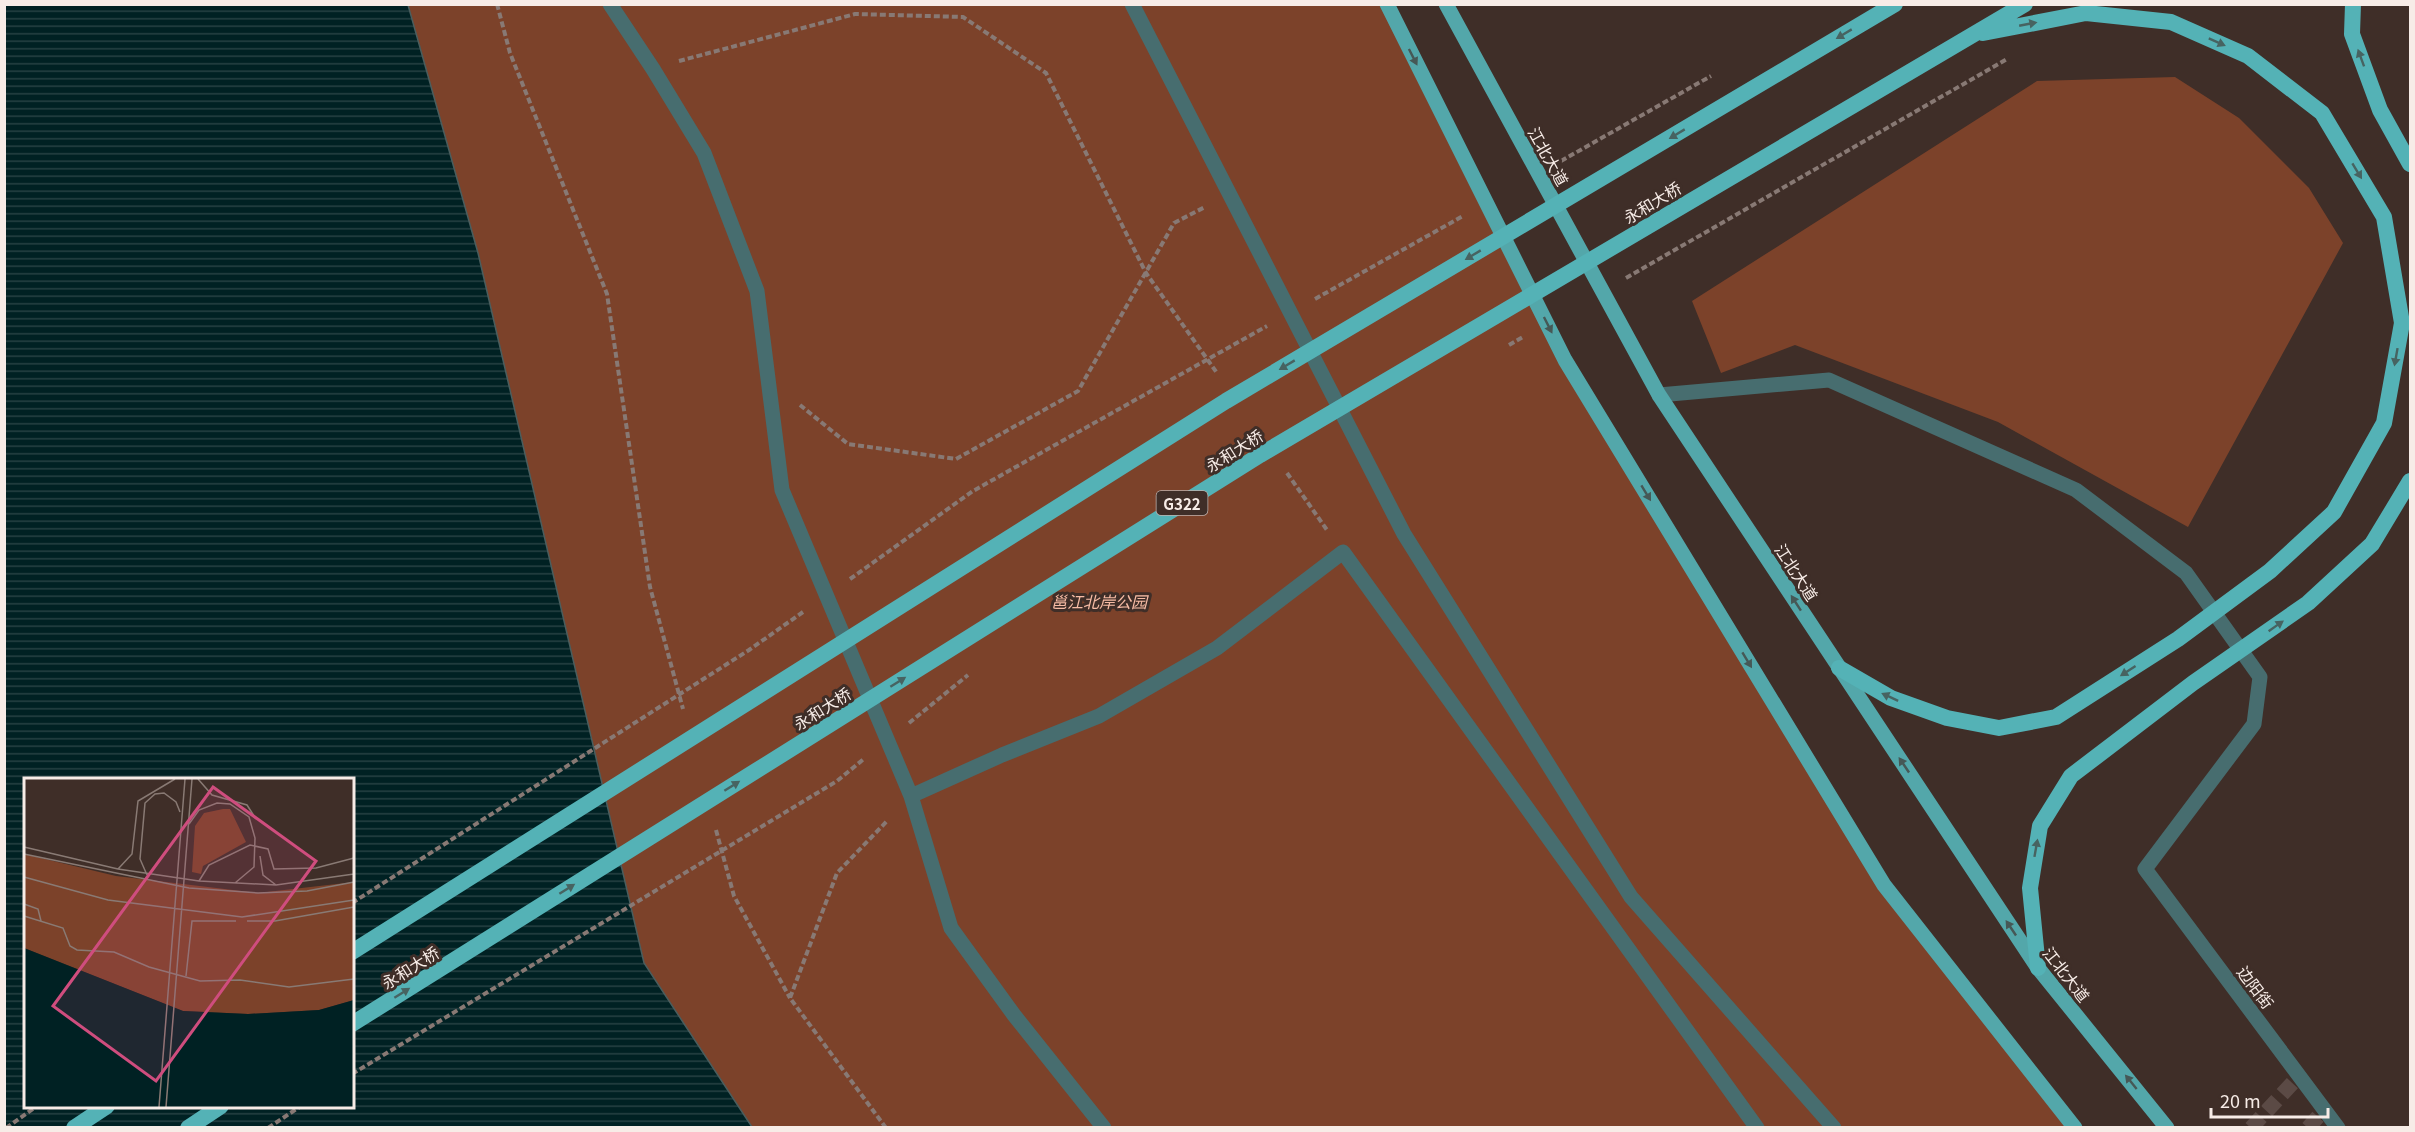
<svg xmlns="http://www.w3.org/2000/svg" width="2415" height="1132" font-family="Georgia,'Noto Sans SC',serif">
<defs>
<pattern id="water-rules" width="6" height="5" patternUnits="userSpaceOnUse" patternTransform="scale(1.5)"><rect width="6" height="5" fill="#002123"/><path d="M0 2.5h6" fill="none" stroke="#264143"/></pattern>
</defs>
<rect width="100%" height="100%" fill="#3f2e28"/>
<path fill="#7c422a" d="M408,5H1387L1565,360L1884,885L2075,1127H752L644,963L478,253Z
M2175,77L2239,118L2309,188L2343,243L2188,527L1998,422L1795,345L1721,373L1692,301L2037,81Z"/>
<path fill="url(#water-rules)" stroke="#4a5e5e" stroke-width="1.5" fill-rule="evenodd" d="M5,5H408L478,253L644,963L752,1127L5,1128ZM26,780H352V1106H26Z"/>
<g fill="none" stroke-linecap="round" stroke-linejoin="round">
<path stroke="#5b4a45" stroke-width="15" stroke-dasharray="15 8" stroke-linecap="butt" d="M2251,1128L2299,1076
M2308,1128L2324,1110"/>
<path stroke="#887974" stroke-width="4" stroke-dasharray="6 3" stroke-linecap="butt" d="M497,4L510,53L607,294L650,587L683,709
M679,61L855,14L963,17L1046,73L1146,273L1217,373
M1561,161L1711,76
M1626,278L2007,59
M1315,299L1463,216
M1509,345L1523,337
M800,405L848,444L956,459L1078,391L1174,223L1205,207
M1287,473L1327,530
M850,579L973,491L1267,326
M909,723L968,675
M716,830L734,896L790,998
M352,903L749,650L803,612
M352,1074L837,781L865,758
M6,1128L37,1106
M268,1128L301,1106
M886,1128L790,998L837,873L888,820"/>
<path stroke="#476d6f" stroke-width="15" d="M610,4L653,69L704,153L757,291L782,490L911,796L951,928L1014,1015L1104,1128
M911,796L1002,755L1099,716L1217,648L1343,552L1757,1128"/>
<path stroke="#476d6f" stroke-width="15" d="M1132,4L1404,534L1631,897L1834,1128"/>
<path stroke="#476d6f" stroke-width="15" d="M1659,395L1829,380L2076,490L2186,573L2260,677L2254,724L2145,869L2338,1128"/>
<path stroke="#53a7aa" stroke-width="15" d="M1387,4L1565,360L1884,885L2075,1128
M1446,4L1659,395L2038,968L2167,1128"/>
<path stroke="#54b2b6" stroke-width="16" d="M2353,4L2352,34L2380,110L2410,164
M1839,668L1891,698L1947,718L1999,728L2056,717L2178,639L2270,571L2334,512L2384,423L2402,323L2384,217L2322,113L2248,56L2171,22L2086,13L1983,33
M352,952L1226,401L1895,4
M2038,968L2030,888L2040,826L2071,776L2193,683L2308,603L2372,544L2410,481
M352,1024L1260,455L2025,4
M74,1128L107,1106
M188,1128L221,1106"/>
</g>
<defs><path id="oneway-solid" d="M-6-.8H1V-3.2L6.5 0L1 3.2V.8H-6Z" transform="scale(1.5)"/></defs>
<g fill="#476361">
<use href="#oneway-solid" transform="translate(2028 24) rotate(-11)"/>
<use href="#oneway-solid" transform="translate(1844 34) rotate(149)"/>
<use href="#oneway-solid" transform="translate(2217 42) rotate(24)"/>
<use href="#oneway-solid" transform="translate(2361 58) rotate(-110)"/>
<use href="#oneway-solid" transform="translate(1677 134) rotate(149)"/>
<use href="#oneway-solid" transform="translate(2357 171) rotate(59)"/>
<use href="#oneway-solid" transform="translate(1473 255) rotate(149)"/>
<use href="#oneway-solid" transform="translate(2396 357) rotate(100)"/>
<use href="#oneway-solid" transform="translate(1287 365) rotate(149)"/>
<use href="#oneway-solid" transform="translate(2276 626) rotate(-35)"/>
<use href="#oneway-solid" transform="translate(2128 671) rotate(147)"/>
<use href="#oneway-solid" transform="translate(898 682) rotate(-32)"/>
<use href="#oneway-solid" transform="translate(1890 697) rotate(-155)"/>
<use href="#oneway-solid" transform="translate(732 786) rotate(-32)"/>
<use href="#oneway-solid" transform="translate(2036 848) rotate(-80)"/>
<use href="#oneway-solid" transform="translate(567 889) rotate(-32)"/>
<use href="#oneway-solid" transform="translate(402 993) rotate(-32)"/>
</g>
<g fill="#465856">
<use href="#oneway-solid" transform="translate(1413 57) rotate(63)"/>
<use href="#oneway-solid" transform="translate(1548 325) rotate(63)"/>
<use href="#oneway-solid" transform="translate(1646 493) rotate(59)"/>
<use href="#oneway-solid" transform="translate(1796 603) rotate(-123)"/>
<use href="#oneway-solid" transform="translate(1747 660) rotate(59)"/>
<use href="#oneway-solid" transform="translate(1904 765) rotate(-124)"/>
<use href="#oneway-solid" transform="translate(2011 928) rotate(-124)"/>
<use href="#oneway-solid" transform="translate(2131 1082) rotate(-129)"/>
</g>
<g text-anchor="middle" dominant-baseline="central" stroke-width="6" stroke-linejoin="round" paint-order="stroke">
<rect fill="#3f2e28" stroke="#c0b3ae" stroke-width="1.5" x="1156.5" y="491" width="51" height="24" rx="4.5"/>
<g font-size="15" font-weight="bold" fill="#f7ece7">
<text x="1182" y="503">G322</text>
</g>
<g font-size="16" fill="#f7ece7" stroke="#3f2e28">
<text transform="translate(1549 156) rotate(61)">江北大道</text>
<text transform="translate(1652 202) rotate(-31)">永和大桥</text>
<text transform="translate(1234 450) rotate(-32)">永和大桥</text>
<text transform="translate(1797 572) rotate(57)">江北大道</text>
<text transform="translate(822 708) rotate(-32)">永和大桥</text>
<text transform="translate(410 967) rotate(-32)">永和大桥</text>
<text transform="translate(2067 974) rotate(52)">江北大道</text>
<text transform="translate(2256 987) rotate(53)">边阳街</text>
</g>
<g font-size="16" font-style="italic" fill="#f7bca5" stroke="#3f2e28">
<text x="1099" y="601">邕江北岸公园</text>
</g>
</g>
<g transform="translate(24 778)">
<rect width="330" height="330" fill="#3f2e28"/>
<path d="M199,31H206L222,64L179,88L177,96L168,94L171,48L180,35ZM0,76L92,98L234,115L330,104V222L295,232L224,236L159,233L0,170Z" fill="#7c422a"/>
<path d="M0,170L159,233L224,236L295,232L330,222V329H0Z" fill="#002123"/>
<path fill="none" stroke="#897a74" stroke-width="1.5" d="M174,1L188,17L223,27L232,41M165,46L175,32L193,25L206,26L225,39L231,60L230,89L211,105M0,69L94,91L175,103L252,107L330,96M0,76L165,110L234,115L283,113L330,104M236,78L239,97L252,107M94,91L108,76L114,23L151,1M123,97L116,81L121,25L131,16L140,15L152,24L156,34M0,99L84,122L218,139L330,122M175,103L185,87L226,67L244,71L250,91L292,90L330,80M0,126L14,131L17,143M0,138L39,150L46,168L53,172L90,174L125,189L176,203L216,202L265,209L330,201M223,143H251L330,129M162,198L168,143H212M135,329L161,1M142,329L168,1"/>
<path fill="#cf4d7e" fill-opacity="0.15" stroke="#cf4d7e" stroke-width="3" d="M189,9L292,83L132,303L29,228Z"/>
<rect width="330" height="330" fill="none" stroke="#f7ece7" stroke-width="3"/>
</g>
<rect width="2415" height="1132" fill="none" stroke="#f7ece7" stroke-width="12"/>
<path d="M2211 1108v9h117v-9" fill="none" stroke="#f7ece7" stroke-width="3"/>
<text x="2220" y="1108" font-size="18" fill="#f7ece7" stroke="#3f2e28" stroke-width="4.5" paint-order="stroke">20 m</text>
</svg>
